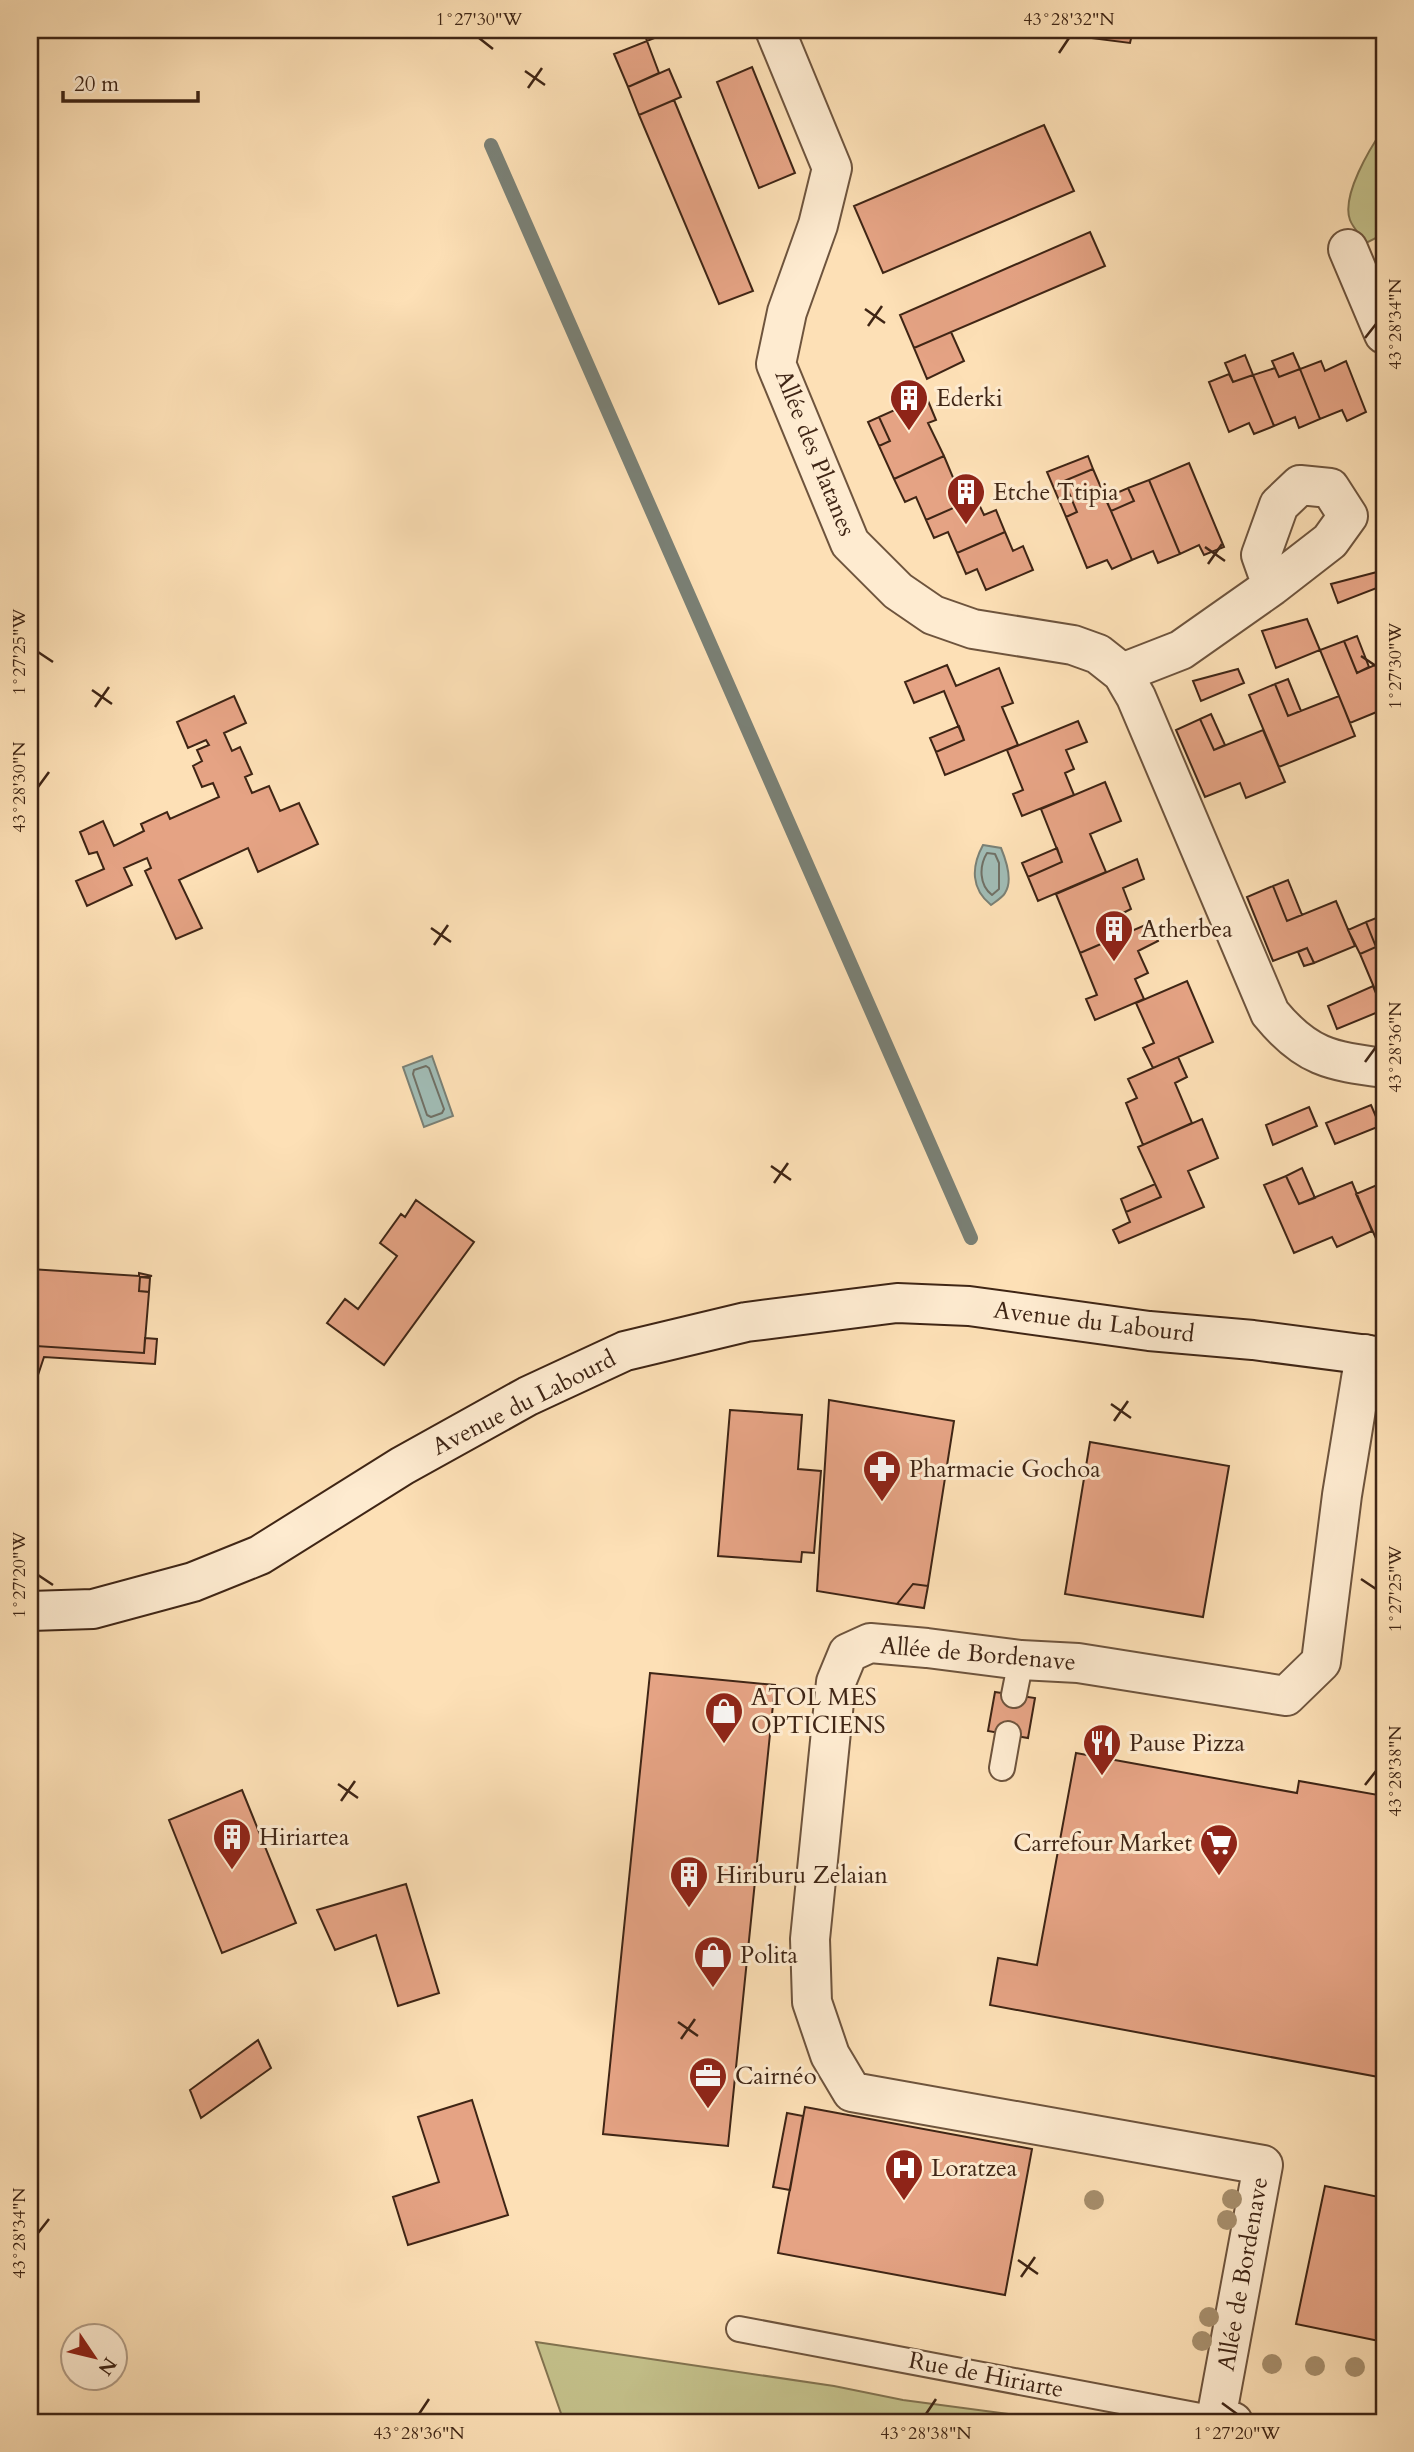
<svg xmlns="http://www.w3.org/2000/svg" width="1414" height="2452" font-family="Cardo,serif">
<rect width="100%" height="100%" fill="#fde0b6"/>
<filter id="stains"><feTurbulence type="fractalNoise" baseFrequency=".00286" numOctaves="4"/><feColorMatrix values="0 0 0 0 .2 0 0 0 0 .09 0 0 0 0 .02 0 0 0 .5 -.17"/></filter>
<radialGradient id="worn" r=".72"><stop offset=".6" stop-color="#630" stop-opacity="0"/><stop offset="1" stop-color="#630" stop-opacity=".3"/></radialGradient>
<path fill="#c4c18b" stroke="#827350" stroke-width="2" d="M1384,128V234L1366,243C1361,236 1353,228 1350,220C1341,196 1370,148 1384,128Z
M536,2342L834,2386L903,2400L1069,2422H564Z"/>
<path fill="#a1bcb5" stroke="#7a8075" stroke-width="2" d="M983,845L1001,848C1006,860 1013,881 1005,893C1003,897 995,902 991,905C971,889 971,867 983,845Z
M432,1056L453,1116L424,1127L403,1067Z"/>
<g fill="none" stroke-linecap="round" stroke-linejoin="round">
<path stroke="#707065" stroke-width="2" d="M987,853L995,854L999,863V889L992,895C979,885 979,866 987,853Z
M426,1066L429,1068L444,1109L442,1113L431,1117L427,1115L413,1074L414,1070Z"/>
<path stroke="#7a8075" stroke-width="14" d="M491,145L971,1238"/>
</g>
<path fill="#e5a384" stroke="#3f2515" stroke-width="2" d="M431,30H452L450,36Z
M643,30H675L647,41Z
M1068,30H1133L1130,43L1067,35Z
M647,41L659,73L628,87L614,54Z
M752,67L795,173L759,188L717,82Z
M669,69L681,97L639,115L628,87Z
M674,100L753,291L719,304L639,115Z
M1044,125L1074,191L883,273L854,206Z
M1090,232L1105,266L914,348L900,315Z
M951,332L964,361L927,379L914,348Z
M1293,353L1300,369L1279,377L1272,361Z
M1245,355L1253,375L1233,382L1225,363Z
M1321,361L1325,371L1346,361L1366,412L1347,421L1342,410L1320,419L1300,369Z
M1275,368L1279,377L1300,369L1320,419L1299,428L1295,417L1274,426L1253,375Z
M1229,374L1233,382L1253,375L1274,426L1254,434L1249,423L1229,432L1209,382Z
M926,396L936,420L928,423L944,456L894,479L879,446L890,441L879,417Z
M879,417L890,441L879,446L868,422Z
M944,456L954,480L966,474L976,498L926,520L916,497L905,502L894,479Z
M1088,456L1093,469L1064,481L1077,512L1066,517L1047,472Z
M1189,463L1224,547L1204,555L1199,545L1180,554L1149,480Z
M1093,469L1132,560L1112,569L1107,560L1087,568L1066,517L1077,512L1064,481Z
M1149,480L1180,554L1158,563L1153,551L1132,560L1111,511L1134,501L1128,488Z
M1128,488L1134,501L1111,511L1105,498Z
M976,498L984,515L996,510L1005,532L957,553L948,532L934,538L926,520Z
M1005,532L1013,551L1023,546L1033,570L986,590L977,569L966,574L957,553Z
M1377,572L1382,586L1338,603L1331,584Z
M1307,619L1320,650L1276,668L1262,631Z
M1357,636L1369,667L1357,673L1344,641Z
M1344,641L1357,673L1384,661V709L1350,723L1320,650Z
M947,665L956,686L999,668L1013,703L1002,707L1018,745L945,775L936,752L964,740L944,691L914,703L905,682Z
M1238,669L1244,683L1201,701L1193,681Z
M1288,679L1301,711L1288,716L1275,684Z
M1275,684L1288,716L1339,696L1355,736L1279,767L1249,695Z
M234,696L246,723L224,733L232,751L240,747L252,774L245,777L252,793L269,786L280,811L299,803L318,844L258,872L248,848L179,880L202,928L176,939L145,871L151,868L147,858L124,868L132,885L87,906L76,881L104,869L97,852L89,854L80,832L103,821L114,846L144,831L141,824L167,812L170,819L219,797L213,783L202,787L193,766L202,761L197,750L209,745L206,740L188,748L177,722Z
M1211,714L1225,745L1214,750L1200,719Z
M1200,719L1214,750L1263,730L1285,782L1246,798L1240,783L1205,797L1176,730Z
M1078,721L1087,742L1066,750L1074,769L1065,773L1074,795L1022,816L1013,794L1023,790L1007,750Z
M959,726L964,740L936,752L930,738Z
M1105,782L1121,821L1090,834L1106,872L1038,901L1028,877L1062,862L1041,809Z
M1057,848L1062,862L1028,877L1022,863Z
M1137,859L1144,879L1123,888L1131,909L1123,913L1131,931L1080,953L1056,894Z
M1288,880L1302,915L1287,921L1273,886Z
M1273,886L1287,921L1336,901L1355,946L1314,963L1307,948L1273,961L1247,897Z
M1384,915V1002L1381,1004L1360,954L1376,947L1366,922Z
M1366,922L1376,947L1360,954L1348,930Z
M1150,923L1158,941L1138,951L1148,973L1135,979L1144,999L1095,1020L1086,999L1097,995L1080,953Z
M1307,948L1314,963L1304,966L1298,952Z
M1187,981L1213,1042L1153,1068L1143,1048L1154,1043L1136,1003Z
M1373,986L1383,1010L1337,1029L1328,1006Z
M1178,1057L1187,1077L1175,1083L1192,1123L1143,1145L1126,1103L1137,1098L1128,1079Z
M1371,1105L1380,1126L1335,1144L1326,1123Z
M1309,1107L1317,1126L1273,1145L1266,1125Z
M1202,1119L1218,1158L1188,1171L1204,1207L1119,1243L1113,1230L1130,1222L1126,1212L1161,1197L1138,1147Z
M1302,1168L1315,1198L1299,1204L1286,1176Z
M30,1169H35L30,1246Z
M1286,1176L1299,1204L1352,1182L1372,1231L1337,1247L1332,1237L1294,1253L1264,1185Z
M1384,1182V1241L1378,1243L1356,1194Z
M1155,1184L1161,1197L1126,1212L1121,1199Z
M416,1200L474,1242L384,1365L327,1323L345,1299L358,1309L397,1256L380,1243L401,1214L405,1217Z
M30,1269L139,1276V1273L152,1276L140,1277L139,1291L149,1292L144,1353L36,1346L30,1371Z
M140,1277L150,1278L149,1292L139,1291Z
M145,1338L157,1339L155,1364L44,1357L30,1399V1371L32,1363H30L36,1346L144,1353Z
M829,1400L954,1421L928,1586L913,1584L897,1604L817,1591Z
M730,1410L802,1415L798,1469L821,1471L814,1553L802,1552L801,1562L718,1556Z
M1090,1442L1229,1466L1203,1617L1065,1594Z
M913,1584L928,1586L924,1608L897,1604Z
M650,1673L775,1685L728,2146L603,2134Z
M995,1692L1035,1698L1028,1738L988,1731Z
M1076,1753L1297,1793L1299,1781L1384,1796V2078L990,2005L998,1958L1037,1965Z
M242,1790L296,1923L222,1953L169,1820Z
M406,1884L439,1993L398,2006L376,1935L335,1950L317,1910Z
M258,2040L271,2068L201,2118L190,2090Z
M472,2100L508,2215L408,2245L393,2197L439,2182L418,2117Z
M805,2107L1032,2149L1005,2295L778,2253Z
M787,2113L803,2116L790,2190L773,2187Z
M1325,2186L1384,2198V2342L1296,2324Z"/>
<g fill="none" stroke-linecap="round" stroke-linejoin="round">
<defs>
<path id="lane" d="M1014,1695L1021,1660
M1002,1768L1008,1734
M739,2329L1216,2419"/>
<path id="street" d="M775,30L832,168L818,225L787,312L776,364L850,543L898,591L933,615L973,629L1073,645L1098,654L1122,673L1136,697L1270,1013C1306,1057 1330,1061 1384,1068
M1348,249L1384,334
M1122,673L1181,650L1272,586L1330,541L1348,516L1330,488L1300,485L1279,505L1261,555L1272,586
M1233,2422L1216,2419L1263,2165L852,2092L830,2055L812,2002L810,1939L836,1682L848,1653L870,1643L927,1648L1021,1660L1078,1663L1286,1696L1321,1662L1342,1495L1365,1354"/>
<path id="secondary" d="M30,1611L93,1609L193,1582L260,1555L402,1466L528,1396L625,1351L746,1322L897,1303L969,1306L1149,1331L1253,1340L1384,1357"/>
</defs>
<use href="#lane" stroke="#6e543d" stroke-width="28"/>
<use href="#street" stroke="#6e543d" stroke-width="42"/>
<use href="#secondary" stroke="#3f2515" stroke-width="42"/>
<use href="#lane" stroke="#feebd0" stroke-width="24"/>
<use href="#street" stroke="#feebd0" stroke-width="38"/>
<use href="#secondary" stroke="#feebd0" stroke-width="38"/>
</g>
<g fill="#a78f6d">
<circle cx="1232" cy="2199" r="10"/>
<circle cx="1094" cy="2200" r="10"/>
<circle cx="1227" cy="2220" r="10"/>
<circle cx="1209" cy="2317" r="10"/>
<circle cx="1202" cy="2341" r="10"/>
<circle cx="1272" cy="2364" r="10"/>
<circle cx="1315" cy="2366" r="10"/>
<circle cx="1355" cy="2367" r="10"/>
</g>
<path fill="none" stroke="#3f2515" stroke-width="2.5" d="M479,38L493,49M1059,53L1069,38M525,71L545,85M528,88L542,68M865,309L885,323M868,326L882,306M1365,338L1376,324M1205,547L1225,561M1208,564L1222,544M38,652L53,662M1361,656L1376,666M92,690L112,704M95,707L109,687M38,787L49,772M431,928L451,942M434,945L448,925M1365,1062L1376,1047M771,1166L791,1180M774,1183L788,1163M1111,1404L1131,1418M1114,1421L1128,1401M38,1575L53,1585M1361,1579L1376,1589M338,1784L358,1798M1365,1785L1376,1771M341,1801L355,1781M678,2022L698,2036M681,2039L695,2019M38,2233L49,2219M1018,2260L1038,2274M1021,2277L1035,2257M1222,2403L1237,2414M419,2414L429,2399M926,2414L936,2399"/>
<defs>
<symbol id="building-pin" viewBox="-11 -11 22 30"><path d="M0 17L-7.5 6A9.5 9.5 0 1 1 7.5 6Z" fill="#8f2418" stroke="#feebd0"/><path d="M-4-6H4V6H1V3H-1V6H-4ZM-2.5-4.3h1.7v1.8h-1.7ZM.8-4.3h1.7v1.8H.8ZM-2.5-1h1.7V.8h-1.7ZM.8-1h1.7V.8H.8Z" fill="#fff"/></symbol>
<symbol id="pharmacy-pin" viewBox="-11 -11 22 30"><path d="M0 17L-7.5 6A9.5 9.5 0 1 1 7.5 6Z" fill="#8f2418" stroke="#feebd0"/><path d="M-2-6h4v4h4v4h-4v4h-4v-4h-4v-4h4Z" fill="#fff"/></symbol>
<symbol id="shop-pin" viewBox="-11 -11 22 30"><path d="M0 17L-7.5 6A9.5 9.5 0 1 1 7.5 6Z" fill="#8f2418" stroke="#feebd0"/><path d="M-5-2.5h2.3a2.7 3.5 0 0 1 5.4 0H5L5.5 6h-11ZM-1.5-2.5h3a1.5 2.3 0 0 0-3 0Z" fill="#fff"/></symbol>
<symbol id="restaurant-pin" viewBox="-11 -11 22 30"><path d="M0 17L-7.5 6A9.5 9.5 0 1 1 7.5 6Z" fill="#8f2418" stroke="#feebd0"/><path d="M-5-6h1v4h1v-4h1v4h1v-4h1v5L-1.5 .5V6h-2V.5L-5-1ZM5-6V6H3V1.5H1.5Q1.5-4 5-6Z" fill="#fff"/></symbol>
<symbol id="supermarket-pin" viewBox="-11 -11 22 30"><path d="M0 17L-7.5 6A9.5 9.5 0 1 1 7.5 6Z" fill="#8f2418" stroke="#feebd0"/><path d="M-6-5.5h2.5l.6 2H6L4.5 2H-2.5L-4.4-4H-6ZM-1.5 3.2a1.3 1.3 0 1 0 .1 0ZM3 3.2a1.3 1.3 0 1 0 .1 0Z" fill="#fff"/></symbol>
<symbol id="office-pin" viewBox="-11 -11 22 30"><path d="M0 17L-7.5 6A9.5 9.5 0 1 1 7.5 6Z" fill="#8f2418" stroke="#feebd0"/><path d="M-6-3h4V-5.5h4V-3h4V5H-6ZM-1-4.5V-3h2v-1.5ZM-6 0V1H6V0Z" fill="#fff"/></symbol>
<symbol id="hospital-pin" viewBox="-11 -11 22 30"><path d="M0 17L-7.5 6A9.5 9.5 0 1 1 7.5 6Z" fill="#8f2418" stroke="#feebd0"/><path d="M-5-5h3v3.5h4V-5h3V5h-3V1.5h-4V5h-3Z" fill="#fff"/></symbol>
</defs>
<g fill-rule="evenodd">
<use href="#building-pin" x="887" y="376" width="44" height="60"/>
<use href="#building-pin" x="944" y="470" width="44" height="60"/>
<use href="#building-pin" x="1092" y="907" width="44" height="60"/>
<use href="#pharmacy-pin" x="860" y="1447" width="44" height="60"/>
<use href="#shop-pin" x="702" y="1689" width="44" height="60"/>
<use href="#restaurant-pin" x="1080" y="1721" width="44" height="60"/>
<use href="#building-pin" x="210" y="1815" width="44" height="60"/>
<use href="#supermarket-pin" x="1197" y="1821" width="44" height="60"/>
<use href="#building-pin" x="667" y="1853" width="44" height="60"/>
<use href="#shop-pin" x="691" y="1933" width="44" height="60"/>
<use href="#office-pin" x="686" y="2054" width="44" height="60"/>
<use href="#hospital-pin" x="882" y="2146" width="44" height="60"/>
</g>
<g text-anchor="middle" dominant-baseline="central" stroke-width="6" stroke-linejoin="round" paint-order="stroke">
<g font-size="24" fill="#3f2515" stroke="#feebd0" text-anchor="start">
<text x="936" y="398">Ederki</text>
<text x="993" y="492">Etche Ttipia</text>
<text x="1141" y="929">Atherbea</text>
<text x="909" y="1469">Pharmacie Gochoa</text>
<text x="751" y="1697">ATOL MES<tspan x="751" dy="28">OPTICIENS</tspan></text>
<text x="1129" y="1743">Pause Pizza</text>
<text x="259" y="1837">Hiriartea</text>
<text x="1192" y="1843" text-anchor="end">Carrefour Market</text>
<text x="716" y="1875">Hiriburu Zelaian</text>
<text x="740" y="1955">Polita</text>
<text x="735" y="2076">Cairnéo</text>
<text x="931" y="2168">Loratzea</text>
</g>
<g font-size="24" fill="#3f2515" stroke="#feebd0">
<text transform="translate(815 453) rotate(68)">Allée des Platanes</text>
<text transform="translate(1094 1322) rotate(7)">Avenue du Labourd</text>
<text transform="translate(524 1403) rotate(-27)">Avenue du Labourd</text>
<text transform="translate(978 1654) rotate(5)">Allée de Bordenave</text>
<text transform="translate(1243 2274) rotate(-80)">Allée de Bordenave</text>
<text transform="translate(986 2375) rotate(11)">Rue de Hiriarte</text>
</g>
</g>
<rect width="1414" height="2452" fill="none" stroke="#fde0b6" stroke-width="77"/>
<g transform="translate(94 2357) rotate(125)"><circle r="33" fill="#feebd0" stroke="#b29c85" stroke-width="2"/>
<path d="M0-5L12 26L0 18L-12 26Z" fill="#8f2418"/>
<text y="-10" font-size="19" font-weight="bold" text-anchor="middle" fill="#3f2515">N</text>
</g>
<path d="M63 91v10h135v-10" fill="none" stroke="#3f2515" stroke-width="3.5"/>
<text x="74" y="91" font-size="21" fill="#3f2515" stroke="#feebd0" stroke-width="5" paint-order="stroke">20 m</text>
<rect x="38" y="38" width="1338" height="2376" fill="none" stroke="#3f2515" stroke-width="2.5"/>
<g font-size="18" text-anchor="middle" fill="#3f2515">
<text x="479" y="25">1°27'30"W</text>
<text x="1069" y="25">43°28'32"N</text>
<text transform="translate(1395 324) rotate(-90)" y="6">43°28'34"N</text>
<text transform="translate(19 652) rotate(-90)" y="6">1°27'25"W</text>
<text transform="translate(1395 666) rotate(-90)" y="6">1°27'30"W</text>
<text transform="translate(19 787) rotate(-90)" y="6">43°28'30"N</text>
<text transform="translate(1395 1047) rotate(-90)" y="6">43°28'36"N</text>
<text transform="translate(19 1575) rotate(-90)" y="6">1°27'20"W</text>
<text transform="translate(1395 1589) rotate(-90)" y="6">1°27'25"W</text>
<text transform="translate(1395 1771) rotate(-90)" y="6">43°28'38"N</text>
<text transform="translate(19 2233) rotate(-90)" y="6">43°28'34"N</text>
<text x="419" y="2439">43°28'36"N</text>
<text x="926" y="2439">43°28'38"N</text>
<text x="1237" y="2439">1°27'20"W</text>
</g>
<rect width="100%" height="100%" filter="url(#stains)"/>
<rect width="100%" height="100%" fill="url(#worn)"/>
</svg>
